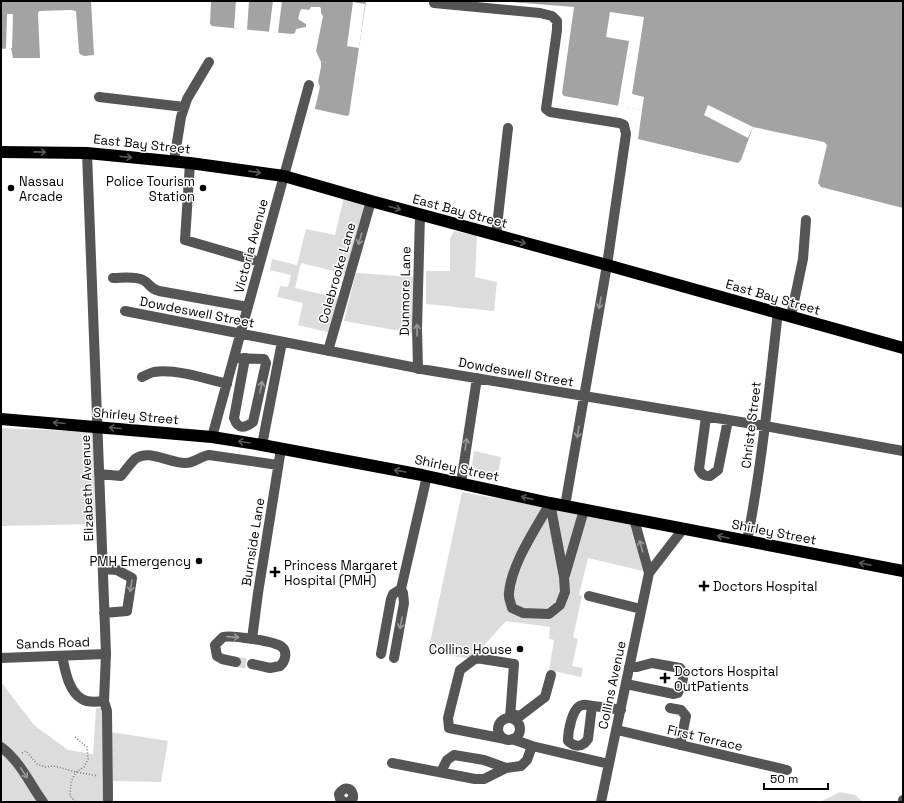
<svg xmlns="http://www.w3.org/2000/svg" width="904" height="803" font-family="'Space Grotesk',sans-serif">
<rect width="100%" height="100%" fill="#fff"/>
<path fill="#dcdcdc" d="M344,197L366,204L349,275L301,263L295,288L339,298L331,333L298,325L303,303L277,297L280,286L288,287L291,275L270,270L272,259L297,265L306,229L335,235Z
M454,231L477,236L475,277L497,282L494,311L426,304V271H450V239Z
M356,273L413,277L412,333L344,321Z
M1,428L93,432L95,524L1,526Z
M474,451L501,457L497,480L478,474L472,465Z
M462,492L631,523L643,571L588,558L579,595L582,596L573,637L578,639L572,666L583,668L581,677L549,670L554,640L549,639L550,627L506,621L472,659L428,652Z
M1,662V682L34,725L68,750L93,754L96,708H110L111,732L168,741L161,782L113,781V802H1Z
M840,792L855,795L863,802H820Z"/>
<path fill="#a3a3a3" d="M1,1H91L94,55L84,56L80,54L79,52L76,11L71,10L39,11L38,14L40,58H13L11,48L1,49Z
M211,1H366L349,115L347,116L315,109V108L320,87L318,82L321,67V62L316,51L323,16L321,13V9L320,7H311L309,10L302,9L300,11L298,19L306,24V27L296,29L295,33L292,34L212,26L210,24Z
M499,1H903V208L821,187L818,183L827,145L824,142L753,127L741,160L738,163L638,139L642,110L564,96L562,93L574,7Z"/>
<path fill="#fff" d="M236,1H249L247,30L234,28Z
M273,1H282L278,33L269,32Z
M353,2L365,4L359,48L347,46Z
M610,12L644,17L632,94L644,97L642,110L618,106L629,41L606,37Z
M7,14H13L12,48L6,49Z
M708,105L753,127L748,138L704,115Z"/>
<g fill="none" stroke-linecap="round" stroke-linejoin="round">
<path stroke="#d9d9d9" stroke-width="10" stroke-dasharray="10 5" stroke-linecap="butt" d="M236,662L252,664"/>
<path stroke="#777" stroke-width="1.5" stroke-dasharray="1 2" stroke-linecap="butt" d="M75,737L87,747L88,759L84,767L76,772L71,782L70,796L76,802
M22,753L26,751L37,764L45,767L54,766L76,772L98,776"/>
<path stroke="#555" stroke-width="10" d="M434,3L540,13L552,16L557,21V30L546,109L550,112L619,123L624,125L626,134L607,265L565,506
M99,97L184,107
M87,153L106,654L104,701L107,711L108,802
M174,161L181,117L187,99L209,62
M190,163L185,240L260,262
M496,235L508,128
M113,278C122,278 135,276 143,280C150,283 148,288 159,291L248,307
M125,311L427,370L765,426L903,451
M791,316L803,259L806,220
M328,351L371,201
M234,358L264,359L266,363L253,422C245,428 238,430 234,418L245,358
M418,369L417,328L420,215
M142,377C146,375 150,373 154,372C173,368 208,379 227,384
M706,417L699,469C702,475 704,476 710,476L718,470L728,420
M212,437L309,85
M262,445L282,342
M99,474L121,476C125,471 130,464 135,459C149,448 170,464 186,463C194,463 201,456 209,455L278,465
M461,483L477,378
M550,503L564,577L565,592L560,605L549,614L523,613L512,608C511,603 508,598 509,593C512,562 536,529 550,503Z
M634,519L649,573
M747,541C762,465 769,389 778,312
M103,569L117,570L132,578L127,611L104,613
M565,575L584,510
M401,589L427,476
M589,596L641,609
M252,639L258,593L281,449
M381,654L391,599L393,594L401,589
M62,656C65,669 68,691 82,699C88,703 97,702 104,701
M1,658L106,654
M394,658L404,603L403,593L401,589
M236,662L222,659L217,656L215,645L223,637C231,635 275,641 282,647C288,652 285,662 280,666L270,668L252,664
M626,684L674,694L678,693C681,684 687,676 680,668L652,663L637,667H629
M592,706L588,739C582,748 575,747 568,741C568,732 572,706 583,705C586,704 590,706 593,706C602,707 611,708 621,710
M670,708L681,710L686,716L680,745
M510,714L520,716L545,697L551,675
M498 729a11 11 0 1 1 22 0a11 11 0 1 1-22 0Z
M617,730L787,770
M505,739L449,728L448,718L460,670L476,658L514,664L510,718
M512,739L532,746L609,764
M1,747C20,761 30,784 43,802
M392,763L475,779H484L506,768L521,766L527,760L532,746
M441,772L447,760L454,755L484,760L506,768
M344,802L340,799L339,794C344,785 354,788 353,798L349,802
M601,802L649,573L683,529
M903,802V800"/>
<path stroke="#000" stroke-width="12" d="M1,152L87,153L190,163L284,176L371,201L607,265L903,348
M1,419L212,437L262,445L422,475L550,503L903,571"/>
</g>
<defs><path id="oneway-shaft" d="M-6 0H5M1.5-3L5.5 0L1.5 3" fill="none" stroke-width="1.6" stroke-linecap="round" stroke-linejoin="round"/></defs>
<g stroke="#595959">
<use href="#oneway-shaft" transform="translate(40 152) rotate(1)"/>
<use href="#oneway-shaft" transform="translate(126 157) rotate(6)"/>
<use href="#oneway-shaft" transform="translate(255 172) rotate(8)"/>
<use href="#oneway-shaft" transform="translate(395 208) rotate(15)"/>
<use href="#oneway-shaft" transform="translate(520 242) rotate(15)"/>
<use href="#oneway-shaft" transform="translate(59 423) rotate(-175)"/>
<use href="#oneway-shaft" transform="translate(115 428) rotate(-175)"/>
<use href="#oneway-shaft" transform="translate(244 442) rotate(-171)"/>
<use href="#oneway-shaft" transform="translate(400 471) rotate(-170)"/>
<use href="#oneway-shaft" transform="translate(527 498) rotate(-167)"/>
<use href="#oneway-shaft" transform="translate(723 537) rotate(-169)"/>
<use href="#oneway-shaft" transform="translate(865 564) rotate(-169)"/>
</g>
<g stroke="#999">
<use href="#oneway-shaft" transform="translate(360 239) rotate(106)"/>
<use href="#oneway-shaft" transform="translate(600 303) rotate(100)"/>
<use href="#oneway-shaft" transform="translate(417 330) rotate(-90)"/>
<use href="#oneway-shaft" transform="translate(261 387) rotate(-78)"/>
<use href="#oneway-shaft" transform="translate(578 432) rotate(99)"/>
<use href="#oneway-shaft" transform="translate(466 444) rotate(-82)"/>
<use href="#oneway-shaft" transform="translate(641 546) rotate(-106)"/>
<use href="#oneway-shaft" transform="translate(131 586) rotate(99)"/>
<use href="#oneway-shaft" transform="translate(401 623) rotate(101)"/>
<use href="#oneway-shaft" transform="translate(233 637) rotate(4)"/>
<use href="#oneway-shaft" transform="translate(24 773) rotate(58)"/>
</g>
<g fill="#000" stroke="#fff" stroke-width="1.5">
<circle cx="11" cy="188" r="4"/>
<circle cx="203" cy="188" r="4"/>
<circle cx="199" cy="561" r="4"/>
<path d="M273 566h4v4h4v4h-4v4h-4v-4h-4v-4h4z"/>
<path d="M702 580h4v4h4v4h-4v4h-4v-4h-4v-4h4z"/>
<circle cx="520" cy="649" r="4"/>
<path d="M663 672h4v4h4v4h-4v4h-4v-4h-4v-4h4z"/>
</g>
<g text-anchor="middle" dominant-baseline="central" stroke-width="3" stroke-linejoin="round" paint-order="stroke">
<g font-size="13" fill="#000" stroke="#fff">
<text transform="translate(142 144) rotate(6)">East Bay Street</text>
<text transform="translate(460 211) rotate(15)">East Bay Street</text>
<text transform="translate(251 246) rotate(-75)">Victoria Avenue</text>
<text transform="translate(337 273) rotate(-74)">Colebrooke Lane</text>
<text transform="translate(405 291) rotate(-89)">Dunmore Lane</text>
<text transform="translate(773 297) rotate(16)">East Bay Street</text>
<text transform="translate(197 312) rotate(11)">Dowdeswell Street</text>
<text transform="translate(516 372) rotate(10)">Dowdeswell Street</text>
<text transform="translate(136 416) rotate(5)">Shirley Street</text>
<text transform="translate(751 425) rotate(-83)">Christe Street</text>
<text transform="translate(457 468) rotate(12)">Shirley Street</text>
<text transform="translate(87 488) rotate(-92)">Elizabeth Avenue</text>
<text transform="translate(774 532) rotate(11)">Shirley Street</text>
<text transform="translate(253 542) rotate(-81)">Burnside Lane</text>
<text transform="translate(53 643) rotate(-2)">Sands Road</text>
<text transform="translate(612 685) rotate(-78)">Collins Avenue</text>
<text transform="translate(705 738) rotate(13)">First Terrace</text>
</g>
<g font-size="13" fill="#000" stroke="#fff" text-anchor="start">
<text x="19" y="181">Nassau<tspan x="19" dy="15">Arcade</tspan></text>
<text x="195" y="181" text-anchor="end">Police Tourism<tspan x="195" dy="15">Station</tspan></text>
<text x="191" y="561" text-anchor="end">PMH Emergency</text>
<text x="284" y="565">Princess Margaret<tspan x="284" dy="15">Hospital (PMH)</tspan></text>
<text x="713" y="586">Doctors Hospital</text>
<text x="512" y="649" text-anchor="end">Collins House</text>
<text x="674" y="671">Doctors Hospital<tspan x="674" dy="15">OutPatients</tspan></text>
</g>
</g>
<rect width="904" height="803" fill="none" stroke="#000000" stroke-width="4"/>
<path d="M764 783v6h64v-6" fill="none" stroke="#000000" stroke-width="2"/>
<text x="770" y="783" font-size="12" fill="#000000" stroke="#ffffff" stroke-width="3" paint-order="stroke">50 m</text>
</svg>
